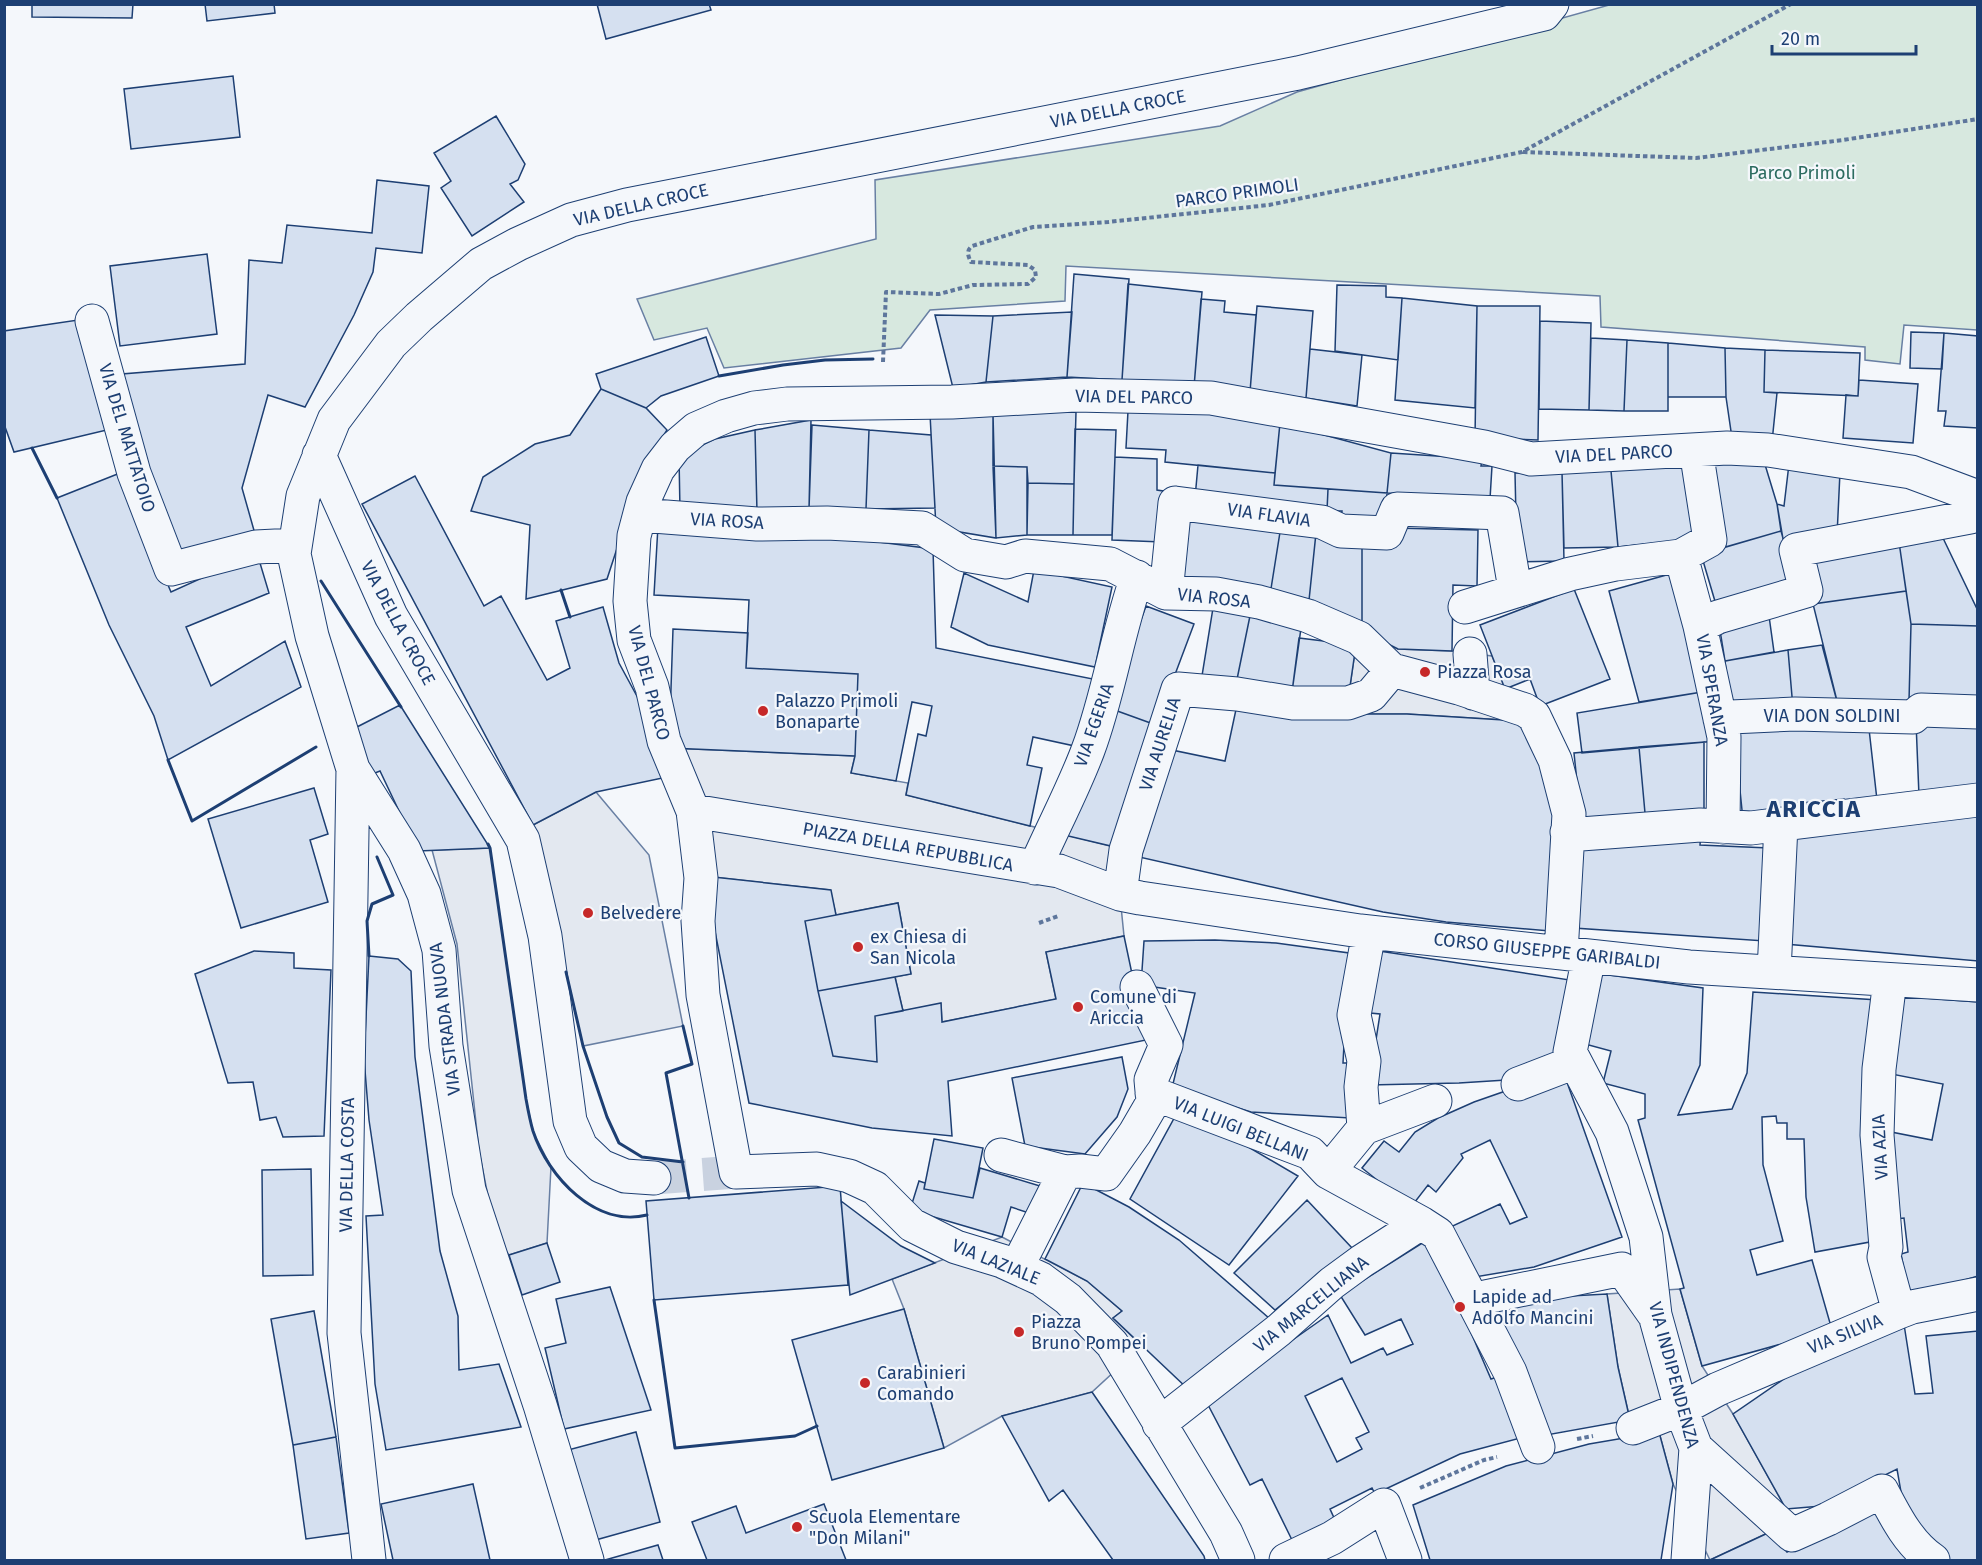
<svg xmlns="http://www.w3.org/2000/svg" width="1982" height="1565" font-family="'Fira Sans',sans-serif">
<rect width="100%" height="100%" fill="#f4f7fb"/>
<path fill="#d7e8df" stroke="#687fa3" stroke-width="1.5" d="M1609,5H1977V330L1904,325L1900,364L1865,360V347L1601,327L1600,296L1066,266L1065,301L930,310L901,348L724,368L707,328L654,340L637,299L876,239L875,180L1220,126L1297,92Z"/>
<path fill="#e3e8f0" stroke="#687fa3" stroke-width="1.5" d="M1362,631L1398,649L1452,651L1492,656L1520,721L1407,714H1346L1356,645Z
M669,748L855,756L851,773L908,783L906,795L1115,847L1124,936L1046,952L1056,999L942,1022L941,1004L903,1011L895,977L911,974L898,903L836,915L830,890L704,876Z
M596,792L649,855L683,1026L583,1046L533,825Z
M490,848L526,1099L533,1132L551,1167L547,1243L509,1255L503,1247L489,1201L479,1151L457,944L432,850Z
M1002,1237L1087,1281L1122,1311L1113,1318L1142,1346L1092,1392L1002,1416L944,1448L904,1309L892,1279Z
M1680,1289L1702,1366L1733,1414L1786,1509L1770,1532L1710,1560L1673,1484L1659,1432L1630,1420L1618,1367L1607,1294Z"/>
<path fill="#d5e0f0" stroke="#1d3f73" stroke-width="1.5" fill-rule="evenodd" d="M32,4H133L132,18L32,17Z
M205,4H274L275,13L207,21Z
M597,4H709L711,10L606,39Z
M233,76L240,137L131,149L124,89Z
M496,116L525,164L518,180L510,184L524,202L472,236L441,188L451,181L434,153Z
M377,180L429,186L422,253L376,248L373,272L354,315L305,407L268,395L242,488L257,541L171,552L122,374L245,364L249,260L282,263L287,225L372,233Z
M207,254L217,334L120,346L110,266Z
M1074,274L1129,279L1122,380L1067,377Z
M1128,284L1202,292L1194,387L1122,380Z
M1337,285L1386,286V297L1402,298L1398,360L1335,351Z
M1402,298L1477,306L1475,408L1395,400Z
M1201,299L1225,301L1224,312L1256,315L1250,392L1194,387Z
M1257,306L1313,311L1306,398L1250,392Z
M1477,306H1540L1538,440L1475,438Z
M1072,312L1067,377L986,382L993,316Z
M935,315L993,316L986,382L953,388Z
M78,320L111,429L14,452L4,424V331Z
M1540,321L1591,323L1589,410L1539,409Z
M1911,332L1944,333L1942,369L1910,368Z
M1944,333L1978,336V428L1944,426L1946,411H1938Z
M706,337L719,376L661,396L646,408L601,389L596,374Z
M1591,338L1627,340L1624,411L1589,410Z
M1627,340L1668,343V411H1624Z
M1668,343L1725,348L1726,397H1668Z
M1725,348L1765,350L1764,392L1777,393L1772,442L1732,438L1726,397Z
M1310,349L1362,355L1357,406L1306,398Z
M1765,350L1860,353L1858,396L1764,392Z
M1859,380L1918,384L1913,443L1843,438L1846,395L1858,396Z
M601,389L646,408L667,430L643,469L607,579L526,599L530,525L471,511L483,477L535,444L570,435Z
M1128,411L1210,412L1280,423L1275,473L1165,462L1166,450L1126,448Z
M1076,412L1074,484L1028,483L1027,467L993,466V413Z
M993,413L996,538L936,528L930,414Z
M811,420L809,509L757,512L755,430Z
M1280,423L1391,453L1387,493L1274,485Z
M812,425L869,430L866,509H809Z
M1075,429L1116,430L1112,535H1073Z
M755,430L757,512L680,511L679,456L715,439Z
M869,430L931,435L935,508L866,509Z
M1391,453L1482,459L1481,466H1492L1490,499L1387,493Z
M1115,457L1157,459V490L1163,491L1162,542L1112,540Z
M1763,458L1777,504L1781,531L1726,547L1702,462Z
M1687,463L1695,539L1618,547L1611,471Z
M1789,464L1840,472L1837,536L1783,539L1777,504L1784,506Z
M1198,465L1275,473L1274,485L1328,489L1327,511L1195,498Z
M993,466L1027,467V535L996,538Z
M1611,471L1618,547L1564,548L1562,472Z
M1562,472L1564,561L1517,562L1515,473Z
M120,473L171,592L257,553L269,593L186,627L211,686L285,641L301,687L168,760L154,716L109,625L57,498Z
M415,476L484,606L501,596L547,680L570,668L556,621L603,607L619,663L645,711L672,776L596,792L533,825L362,504Z
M1028,483L1074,484L1073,535H1027Z
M1328,489L1387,493L1385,526L1341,523L1342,511H1327Z
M1190,513L1281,526L1270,595L1180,582Z
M658,526L832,536L933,549L936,648L1098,680L1084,748L1033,737L1027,765L1042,768L1030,826L906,795L918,734L926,736L932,706L912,702L896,781L851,773L855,756L858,674L746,668L749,600L654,595Z
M1281,526L1316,533L1308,610L1270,595Z
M1394,528L1478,530L1477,586L1453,585L1452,651L1398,649L1362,631V541Z
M1781,531L1796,585L1717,608L1701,554Z
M1316,533L1362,541V631L1308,610Z
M1942,536L1978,611V626L1911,624L1899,542Z
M1899,542L1906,591L1813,604L1806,554Z
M1034,570L1112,587L1095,667L988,645L951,627L964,573L1028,602Z
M1670,574L1702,692L1639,702L1609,591Z
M1574,589L1610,679L1540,706L1530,679L1505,689L1480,625Z
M1906,591L1911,624L1909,701L1839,709L1813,604Z
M1214,602L1251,611L1235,689L1201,682Z
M1146,606L1194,624L1156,725L1109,708Z
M1251,611L1302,621L1292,692L1235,689Z
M1769,616L1774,652L1725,661L1719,624Z
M1911,624L1978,626V703L1909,701Z
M673,629L748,633L746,668L858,674L855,756L669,748Z
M1299,638L1356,645L1348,700L1292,692Z
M1822,645L1839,709L1793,708L1788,650Z
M1788,650L1793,708L1730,711L1725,661Z
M1702,692L1716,741L1582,753L1577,713Z
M1238,700L1346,714H1407L1520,721L1545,775L1556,812L1550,931L1446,922L1383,912L1139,857L1162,748L1225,761Z
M400,705L490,848L418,851L380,771L370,775L355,728Z
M1109,708L1156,725L1115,847L1064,835Z
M1868,720L1877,800L1844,804V799L1790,804L1791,814L1743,820L1733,721Z
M1916,722H1978V787L1919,796Z
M1704,742V819L1646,824L1639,747Z
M1639,747L1646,824L1582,830L1574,753Z
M314,788L328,834L310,840L328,902L241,928L208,819Z
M1978,813V961L1785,944V836Z
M1701,832L1700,845L1769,848L1765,941L1574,928L1577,837Z
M704,876L831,890L836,915L805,921L818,991L833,1056L877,1062L875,1016L941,1003L942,1022L1056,999L1046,952L1124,936L1146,1040L948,1081L952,1136L872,1128L749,1103Z
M898,903L911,974L818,991L805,921Z
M1215,940L1276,943L1349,953L1343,1063H1353L1350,1118L1251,1112L1172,1088L1195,993L1141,985L1144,941Z
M254,951L294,953V968L331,970L324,1136L283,1137L276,1117L260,1120L253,1082L228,1083L195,974Z
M1379,951L1570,980L1554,1061L1522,1079L1459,1083L1369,1085L1380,1014L1370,1013Z
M369,956L398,959L411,971L415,1057L440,1251L458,1316L459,1370L499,1364L521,1427L386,1450L375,1384L366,1216L383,1215L369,1120L364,1058Z
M1602,974L1703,988L1700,1065L1678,1115L1732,1109L1747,1073L1753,992L1878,1000L1875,1241L1815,1252L1806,1197L1804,1139H1787V1123H1777L1776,1116L1762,1117L1763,1165L1783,1241L1750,1250L1757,1275L1812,1260L1832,1330L1702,1366L1680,1289L1684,1288L1638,1120L1645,1118V1094L1603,1083L1611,1051L1585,1044Z
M895,977L903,1011L875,1016L877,1062L833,1056L818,991Z
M1898,996L1978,1002V1276L1909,1297L1901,1254L1908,1252L1904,1218L1895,1219L1891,1132L1932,1140L1943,1084L1886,1073Z
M1122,1057L1128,1089L1117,1117L1085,1154L1025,1146L1012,1078Z
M1563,1071L1622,1237L1534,1267L1469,1278L1446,1229L1500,1204L1510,1224L1527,1217L1490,1140L1461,1154L1463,1158L1436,1192L1428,1185L1411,1207L1362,1168L1384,1141L1399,1152L1415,1132L1438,1118L1474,1102Z
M1177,1113L1226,1134L1298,1176L1229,1265L1130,1199Z
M934,1139L983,1148L973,1198L924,1189Z
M980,1168L1040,1186L1032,1214L1011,1207L1002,1237L910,1210L919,1181L925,1183L924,1189L973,1198Z
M311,1169L313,1275L263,1276L262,1170Z
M1083,1183L1129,1207L1179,1240L1270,1319L1189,1390L1113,1318L1122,1311L1087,1281L1045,1259Z
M840,1186L848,1285L654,1300L646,1201Z
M1307,1200L1352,1248L1275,1310L1234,1273Z
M841,1201L901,1246L935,1263L850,1295Z
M1427,1240L1460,1307L1491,1379L1503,1375L1528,1436L1460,1454L1375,1494L1372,1488L1330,1509L1335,1520L1293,1542L1262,1479L1250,1485L1206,1401L1328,1315L1351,1363L1383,1348L1387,1355L1413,1344L1401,1319L1365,1335L1340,1295ZM1342,1378L1369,1432L1356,1438L1362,1449L1337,1462L1305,1396Z
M547,1243L560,1282L522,1295L509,1255Z
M610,1287L651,1410L564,1429L545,1348L566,1343L556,1299Z
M1607,1294L1618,1367L1630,1420L1541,1436L1520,1383L1496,1300Z
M904,1309L944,1448L832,1480L792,1340Z
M314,1311L336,1437L293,1445L271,1319Z
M1903,1318L1915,1394L1933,1393L1926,1336L1978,1331V1560H1947L1905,1515L1897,1469L1822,1506L1786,1509L1733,1414L1826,1350Z
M1092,1392L1204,1556L1205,1560H1113L1063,1490L1049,1501L1002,1416Z
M636,1432L660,1522L592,1541L568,1450Z
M1659,1432L1673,1484L1661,1560H1430L1413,1505L1506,1466L1589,1444Z
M336,1437L349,1533L306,1539L293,1445Z
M473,1484L490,1560H393L381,1504Z
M824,1504L846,1560H707L692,1522L736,1506L746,1533Z
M1877,1509L1912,1560H1710L1770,1532L1787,1552Z
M658,1545L663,1560H605Z"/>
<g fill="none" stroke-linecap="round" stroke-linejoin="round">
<path stroke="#c9d2e0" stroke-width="33" stroke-dasharray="33 16" stroke-linecap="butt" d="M654,1178L736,1172"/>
<defs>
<path id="minor" d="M92,321L134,473L171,569L256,547L295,545
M1696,450L1710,540L1681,556L1700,626L1724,737L1723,827
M319,455L391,616L523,840L545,936L570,1121L581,1147L601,1166L625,1176L654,1178
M640,515L757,524L827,523L922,528L965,555L1006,562L1025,556L1110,564L1166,593L1216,594L1259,602L1308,616L1359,638L1392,670L1459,688L1525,710L1534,716L1555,760L1569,814L1561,953
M1166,593L1175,503L1322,522L1341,531L1387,533L1397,509L1502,513L1515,589
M1465,607L1570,574L1616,564L1681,556
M1700,626L1718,617L1806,591L1796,550L1970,517L1978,513
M1470,654L1473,693
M1720,719L1731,717L1795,714L1913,717L1921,710L1978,712
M353,769L344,1333L369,1560
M693,811L1059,871L1120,894L1140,898L1360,931L1689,967L1978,985
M1567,832L1581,834L1700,825L1751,828L1978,800
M1035,868C1052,829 1073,790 1088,750C1109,694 1117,634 1137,577
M1120,894L1126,850L1178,689L1237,694L1293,703H1348L1371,695L1392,670
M1589,956L1570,1052L1612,1132L1646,1237L1655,1315L1681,1409L1696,1448L1688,1560
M1774,972L1781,825
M1890,980L1879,1069L1877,1135L1886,1247L1884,1257L1899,1312
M1518,1084L1575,1062
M1152,1093L1310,1153L1328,1172L1421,1223
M1364,1128L1435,1101
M1001,1155L1065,1172
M1328,1172L1364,1128L1361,1087L1364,1061L1354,1015L1369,932
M1017,1267L1065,1172L1080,1171L1106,1174L1135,1133L1153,1102L1151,1080L1166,1045L1137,987
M1471,1300L1622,1269L1653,1313
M1159,1424L1279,1330L1332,1283L1362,1261L1421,1223L1438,1234L1510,1372L1538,1447
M1633,1428L1681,1409L1718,1389L1899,1312L1912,1307L1978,1294
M1696,1448L1792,1535L1828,1519L1882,1491C1895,1516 1909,1544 1933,1560
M587,1560L540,1405L469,1190L446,1046L439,950L424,894L404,850L353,769L312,636L294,554L303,496L334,420L391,344L419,317L481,264L518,244L571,220L627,205L1298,73L1544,14L1552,4
M1238,1560L1226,1533L1112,1344L1068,1299L1041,1279L1002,1261L956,1247L912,1225L875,1188L849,1176L817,1169L736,1172L703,995L698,921L701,878L693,811L664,741L652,687L634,640L630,601L634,536L643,502L658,469L675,447L696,429L726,416L754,408L787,404L952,402L1075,395L1211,398L1484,447L1531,459L1727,448L1768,450L1911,472L1978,497
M1286,1560L1332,1538L1384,1505L1405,1560"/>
</defs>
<use href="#minor" stroke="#1d3f73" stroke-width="35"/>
<path stroke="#5e769c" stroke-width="4" stroke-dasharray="4.5 3" stroke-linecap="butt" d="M1523,152L1696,158L1843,140L1978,119
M883,362L886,292L939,294L973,285L1028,284L1036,277L1035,270L1028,265L971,262C968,256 966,251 972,246L1033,227L1108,222L1269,205L1522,152L1791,4
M1039,923L1058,916
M1577,1439L1593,1436
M1420,1488L1484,1460L1497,1457"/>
<use href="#minor" stroke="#f4f7fb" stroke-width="33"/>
<path stroke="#1d3f73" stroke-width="3" d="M719,376L783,365L825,360L873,359
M32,448L57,498
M321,581L401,707
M561,590L570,617
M168,760L192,821L316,747
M488,844L490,848L526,1099C528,1110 530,1121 533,1131C548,1177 596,1228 647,1215
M369,956L367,921L372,904L393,895L377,857
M566,972L583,1046L607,1117L619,1143L642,1157L683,1162
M683,1026L692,1064L666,1073L689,1198
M654,1300L675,1448L795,1436L817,1426"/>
</g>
<g fill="#c62828" stroke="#f4f7fb" stroke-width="2">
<circle cx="1425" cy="672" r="6"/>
<circle cx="763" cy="711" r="6"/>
<circle cx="588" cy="913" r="6"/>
<circle cx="858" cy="947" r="6"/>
<circle cx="1078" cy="1007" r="6"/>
<circle cx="1460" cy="1307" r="6"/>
<circle cx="1019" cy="1332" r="6"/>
<circle cx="865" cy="1383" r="6"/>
<circle cx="797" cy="1527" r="6"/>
</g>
<g text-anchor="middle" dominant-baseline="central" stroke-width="4.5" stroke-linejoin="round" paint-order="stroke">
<g font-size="18" fill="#1d3f73" stroke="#f4f7fb">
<text transform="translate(1118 109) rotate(-11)">VIA DELLA CROCE</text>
<text transform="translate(1237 193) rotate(-8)">PARCO PRIMOLI</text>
<text transform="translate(641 205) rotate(-13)">VIA DELLA CROCE</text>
<text transform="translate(1134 397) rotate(1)">VIA DEL PARCO</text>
<text transform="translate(127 438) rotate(73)">VIA DEL MATTATOIO</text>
<text transform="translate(1614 454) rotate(-3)">VIA DEL PARCO</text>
<text transform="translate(1269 515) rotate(8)">VIA FLAVIA</text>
<text transform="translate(727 521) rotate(3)">VIA ROSA</text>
<text transform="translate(1214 598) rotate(6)">VIA ROSA</text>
<text transform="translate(398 623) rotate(62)">VIA DELLA CROCE</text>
<text transform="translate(649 683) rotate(75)">VIA DEL PARCO</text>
<text transform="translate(1712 690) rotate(80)">VIA SPERANZA</text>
<text x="1832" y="716">VIA DON SOLDINI</text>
<text transform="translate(1094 725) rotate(-71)">VIA EGERIA</text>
<text transform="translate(1160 744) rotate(-72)">VIA AURELIA</text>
<text transform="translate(908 847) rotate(10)">PIAZZA DELLA REPUBBLICA</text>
<text transform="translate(1547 951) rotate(6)">CORSO GIUSEPPE GARIBALDI</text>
<text transform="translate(445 1019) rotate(-97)">VIA STRADA NUOVA</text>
<text transform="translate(1241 1129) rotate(22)">VIA LUIGI BELLANI</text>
<text transform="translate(1880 1147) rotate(-93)">VIA AZIA</text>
<text transform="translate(347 1165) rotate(-89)">VIA DELLA COSTA</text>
<text transform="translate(996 1262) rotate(22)">VIA LAZIALE</text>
<text transform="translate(1311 1304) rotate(-39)">VIA MARCELLIANA</text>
<text transform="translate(1845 1334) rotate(-22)">VIA SILVIA</text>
<text transform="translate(1674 1375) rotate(75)">VIA INDIPENDENZA</text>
</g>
<g font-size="18" fill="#2c6c60" stroke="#f4f7fb">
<text x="1802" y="173">Parco Primoli</text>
</g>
<g font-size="18" fill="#1d3f73" stroke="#f4f7fb" text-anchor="start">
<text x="1437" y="672">Piazza Rosa</text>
<text x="775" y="701">Palazzo Primoli<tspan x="775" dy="21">Bonaparte</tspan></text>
<text x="600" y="913">Belvedere</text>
<text x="870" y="937">ex Chiesa di<tspan x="870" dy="21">San Nicola</tspan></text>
<text x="1090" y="997">Comune di<tspan x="1090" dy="21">Ariccia</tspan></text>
<text x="1472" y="1297">Lapide ad<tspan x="1472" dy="21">Adolfo Mancini</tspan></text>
<text x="1031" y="1322">Piazza<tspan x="1031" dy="21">Bruno Pompei</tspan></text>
<text x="877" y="1373">Carabinieri<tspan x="877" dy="21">Comando</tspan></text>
<text x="809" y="1517">Scuola Elementare<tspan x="809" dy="21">"Don Milani"</tspan></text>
</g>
<g font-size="24" font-weight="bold" letter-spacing="1.5" fill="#1d3f73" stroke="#f4f7fb">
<text x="1814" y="809">ARICCIA</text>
</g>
</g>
<rect width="1982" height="1565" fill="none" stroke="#1d3f73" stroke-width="12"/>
<path d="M1772 45v9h144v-9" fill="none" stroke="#1d3f73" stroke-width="3"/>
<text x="1781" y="45" font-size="18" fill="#1d3f73" stroke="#f4f7fb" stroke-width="4.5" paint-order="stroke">20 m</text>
</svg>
